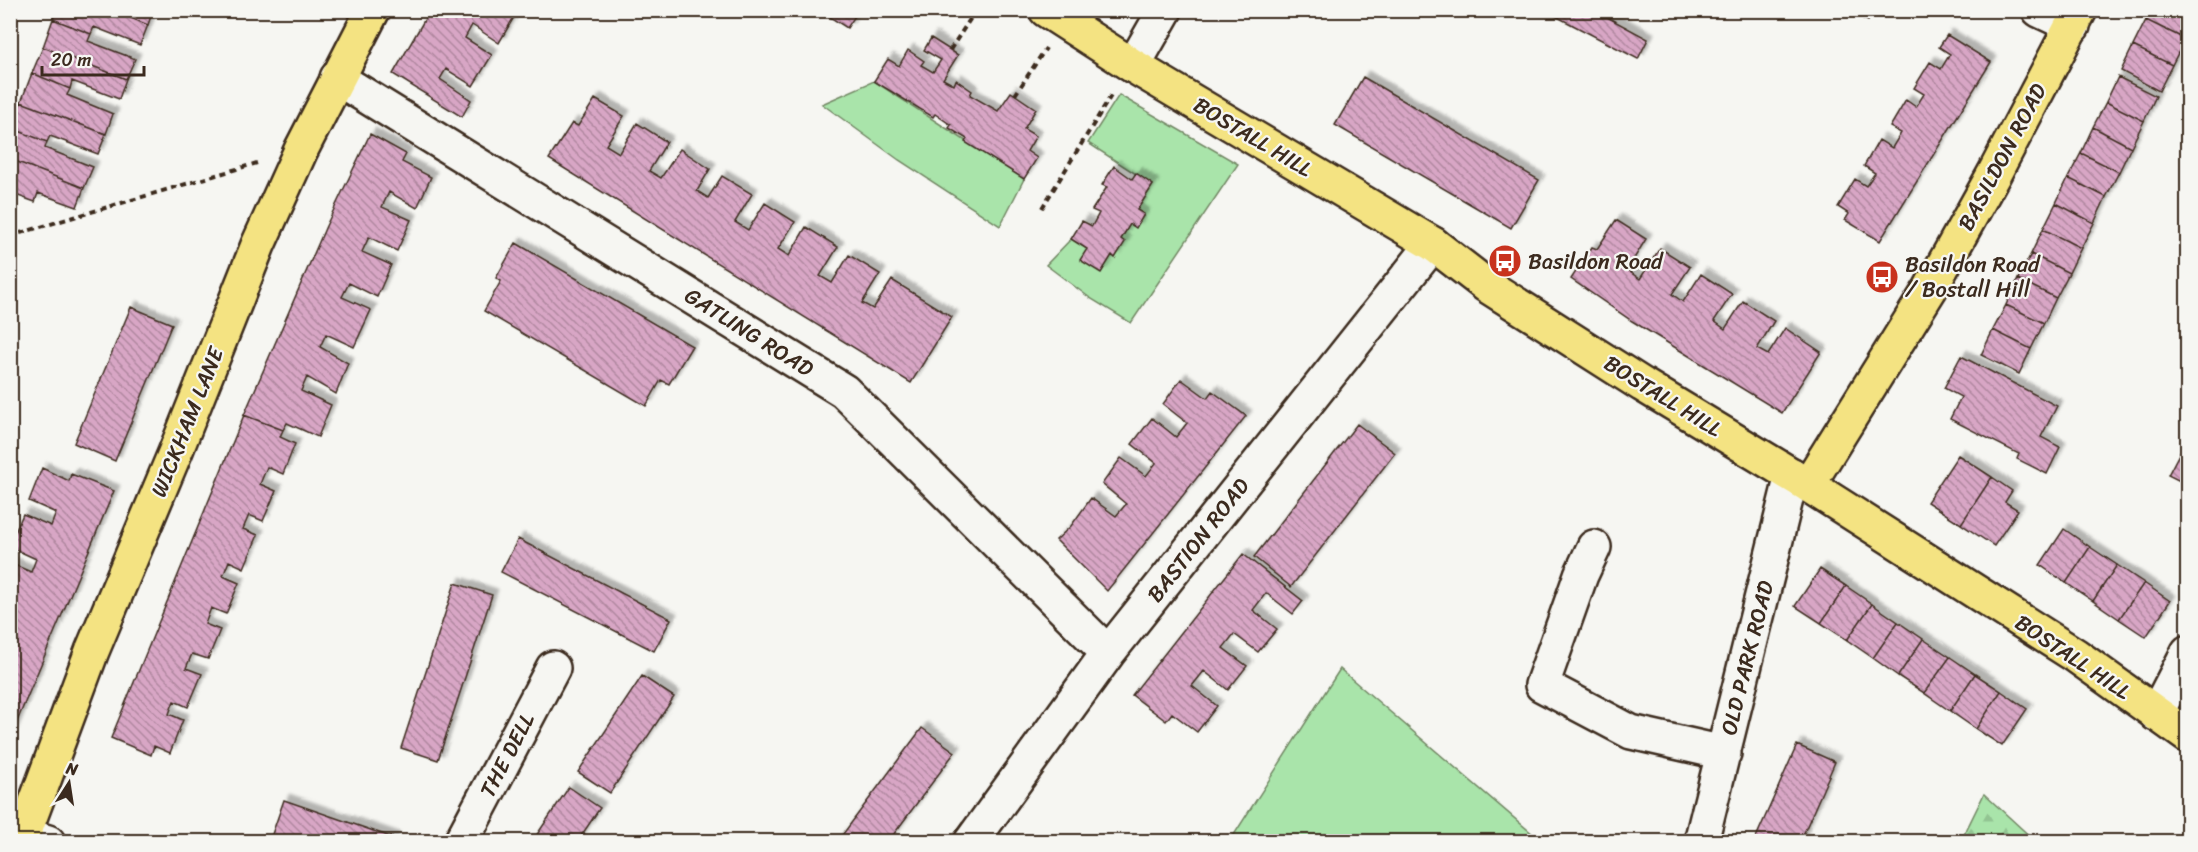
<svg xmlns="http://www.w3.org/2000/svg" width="2198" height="852" font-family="Sriracha,sans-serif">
<defs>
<pattern id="forest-firs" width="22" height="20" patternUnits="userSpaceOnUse" patternTransform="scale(1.5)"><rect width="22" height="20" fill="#a9e4aa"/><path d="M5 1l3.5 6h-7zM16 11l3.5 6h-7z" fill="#92c492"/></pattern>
<pattern id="building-back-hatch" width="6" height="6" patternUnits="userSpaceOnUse" patternTransform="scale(1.5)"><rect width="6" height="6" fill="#d8a6c5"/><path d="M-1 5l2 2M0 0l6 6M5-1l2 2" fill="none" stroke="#b0879f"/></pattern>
<filter id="shadow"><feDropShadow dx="5.5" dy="-5.5" stdDeviation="1.5" flood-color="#0004"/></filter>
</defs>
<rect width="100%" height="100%" fill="#f6f6f2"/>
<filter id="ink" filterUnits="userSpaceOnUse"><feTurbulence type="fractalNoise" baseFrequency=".0167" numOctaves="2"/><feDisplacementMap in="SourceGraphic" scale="12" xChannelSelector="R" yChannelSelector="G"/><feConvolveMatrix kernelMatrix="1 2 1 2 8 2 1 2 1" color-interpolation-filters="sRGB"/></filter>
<g filter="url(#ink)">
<path fill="#a9e4aa" stroke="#728764" stroke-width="1.5" d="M874,81L1024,179L1000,226L899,160L822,104Z
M1119,95L1238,164L1131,323L1090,298L1046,265L1071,239L1087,249L1115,257L1121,239L1130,224L1136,227L1144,215L1137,210L1153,185L1088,143Z
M1340,669L1541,841H1230Z"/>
<path fill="url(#forest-firs)" stroke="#728764" stroke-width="1.5" d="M1984,794L2035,841H1961Z"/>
<path fill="url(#building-back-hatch)" stroke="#3b2a1e" stroke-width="1.5" filter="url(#shadow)" d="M56,10H111L148,25L140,45L94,27L91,34L53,19Z
M111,10H153L148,25Z
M430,10L517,12L499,43L472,25L465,38L492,55L473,86L446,69L440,79L471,100L462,117L393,74Z
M819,10H859L847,28Z
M1544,10H1594L1648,39L1638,59Z
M1845,10H1873L1868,21Z
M2151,10H2188V33L2185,39L2146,20Z
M53,19L91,34L88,41L135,59L126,79L43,47Z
M2146,20L2185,39L2172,65L2133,46Z
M1947,35L1991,62L1880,241L1845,220L1849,214L1838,207L1855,179L1866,186L1875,173L1864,166L1879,140L1892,148L1901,133L1890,127L1906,100L1916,107L1924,94L1914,88L1930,62L1941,69L1950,54L1939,47Z
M931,38L958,55L943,79L954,85L956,80L972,91L970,95L998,111L1011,92L1036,109L1024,129L1036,136L1027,151L1037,158L1024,179L965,142L967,139L949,128L951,125L935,114L933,117L874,81L888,59L899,66L908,50L924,61L921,65L933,72L941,60L924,50Z
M2133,46L2172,65L2159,91L2121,71Z
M43,47L126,79L119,99L72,81L70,89L32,73Z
M32,73L70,89L67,95L113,114L106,134L21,102Z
M1363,77L1539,180L1511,228L1335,125Z
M2118,77L2156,96L2144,121L2106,102Z
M595,99L624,116L606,145L619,153L637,123L667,142L649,171L661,178L680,149L710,169L697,191L708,198L722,176L752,194L735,222L748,230L765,203L795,222L778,249L789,256L806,227L838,247L820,276L832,283L849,255L880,274L862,303L873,309L892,280L952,317L911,383L549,159L572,123L578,126Z
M21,102L106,134L98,154L50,136L47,142L11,128Z
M2106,102L2144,121L2131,147L2093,127Z
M2093,127L2131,147L2119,172L2081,153Z
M11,128L47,142L45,148L93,167L84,188L10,159Z
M370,134L406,154L402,162L431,177L417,208L389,192L382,207L411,220L397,251L369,237L362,252L391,265L377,297L349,283L342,297L371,310L354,347L326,334L320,347L348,363L336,394L307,377L301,391L331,405L318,437L287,423L283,430L244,415L326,226Z
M2081,153L2119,172L2106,197L2068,178Z
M10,159L84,188L77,207L38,193L35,202L10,193Z
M1114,166L1132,179L1136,173L1153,185L1137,210L1144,214L1136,228L1130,224L1121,239L1125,242L1115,258L1112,255L1101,273L1080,260L1087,249L1071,239L1082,221L1092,226L1099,213L1092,210L1107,187L1102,185Z
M2068,178L2106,197L2094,223L2056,203Z
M2056,203L2094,223L2081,248L2043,229Z
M1616,220L1646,239L1627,270L1640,279L1660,248L1690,267L1672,294L1683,302L1701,274L1732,294L1714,321L1725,329L1743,301L1774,321L1757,349L1768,355L1785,328L1821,352L1782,413L1632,321L1571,279L1592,247L1597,249Z
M2043,229L2081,248L2069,273L2031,254Z
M516,243L692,346L669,384L661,380L646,406L484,311L501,281L496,278Z
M2031,254L2069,273L2056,298L2018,279Z
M2018,279L2056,298L2044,323L2006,305Z
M2006,305L2044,323L2031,349L1993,330Z
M131,307L172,324L115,461L74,443Z
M1993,330L2031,349L2019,374L1981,355Z
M1961,356L2057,406L2041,437L2060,447L2047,474L2017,459L2019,454L1950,419L1961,397L1944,388Z
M1181,379L1207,398L1212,391L1246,416L1107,591L1056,540L1071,526L1091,498L1116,516L1126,504L1102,484L1121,458L1146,476L1156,463L1132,444L1152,418L1176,437L1187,423L1163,404Z
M244,415L283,430L280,437L295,444L283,474L267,467L260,484L276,491L263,521L249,515L243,529L258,535L244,568L229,561L223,576L239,583L226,614L211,608L205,624L220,630L208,659L192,654L186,668L202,674L188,707L174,701L169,714L183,720L170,753L154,746L151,755L111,738Z
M1357,424L1395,453L1291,587L1254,557Z
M2188,436V454L2181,450Z
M2181,450L2188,454V485L2168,475Z
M1958,455L1992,477L1961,524L1927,502Z
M42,468L69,481L71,474L114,491L10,738V617L17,605L10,602V563L31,572L36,559L10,547V544L23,514L51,526L56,513L29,501Z
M1992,477L2012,491L2005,502L2018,510L1994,546L1961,524Z
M2064,529L2090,547L2066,583L2040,565Z
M518,539L671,619L654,651L501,572Z
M2090,547L2117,565L2093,601L2066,583Z
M1243,554L1303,601L1293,614L1266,593L1253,610L1277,629L1258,652L1234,634L1223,648L1247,666L1228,690L1204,671L1192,686L1217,706L1197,732L1172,713L1166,721L1132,695Z
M2117,565L2144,583L2119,619L2093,601Z
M1820,569L1846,586L1821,623L1795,606Z
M455,583L492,595L438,760L401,748Z
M2144,583L2170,601L2146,637L2119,619Z
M1846,586L1872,604L1847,640L1821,623Z
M1872,604L1898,622L1873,658L1847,640Z
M1898,622L1923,639L1898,676L1873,658Z
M1923,639L1950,657L1924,693L1898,676Z
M1950,657L1975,674L1950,711L1924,693Z
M1975,674L2001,691L1976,729L1950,711Z
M642,676L674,697L610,793L578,772Z
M2001,691L2027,709L2002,746L1976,729Z
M922,728L955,752L888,842H837Z
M1797,745L1835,762L1800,842H1754Z
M569,787L600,808L577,842H532Z
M284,800L394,838L393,842H283L271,837Z"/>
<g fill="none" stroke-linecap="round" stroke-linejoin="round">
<defs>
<path id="minor" d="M2039,10L2073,26
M1133,66L1165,10
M337,78L844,391L1108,653
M1594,547L1581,575L1542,685L1631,732L1724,753
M2156,714L2188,652
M10,830L48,842
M461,842L553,668
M971,842L1108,653L1433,244
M1701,842L1792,475"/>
<path id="major" d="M1046,10L1130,64L1433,244L1486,285L1643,385L1808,485L2075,655L2188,736
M1808,485L1930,289L1994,174L2080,10
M21,842L92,651L175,453L258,245L301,150L373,10"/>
</defs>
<use href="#minor" stroke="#3b2a1e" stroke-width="38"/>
<use href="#major" stroke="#3b2a1e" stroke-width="38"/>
<path stroke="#3b2a1e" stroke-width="4" stroke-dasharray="6 4.5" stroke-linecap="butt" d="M950,50L976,10
M1015,95L1046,48
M1042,208L1112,94
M10,236L257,163"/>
<use href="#minor" stroke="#f6f6f2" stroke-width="33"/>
<use href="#major" stroke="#f4e382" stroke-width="33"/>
</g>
</g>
<defs>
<symbol id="bus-disc" viewBox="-11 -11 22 22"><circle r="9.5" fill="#c8321e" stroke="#f6f6f2"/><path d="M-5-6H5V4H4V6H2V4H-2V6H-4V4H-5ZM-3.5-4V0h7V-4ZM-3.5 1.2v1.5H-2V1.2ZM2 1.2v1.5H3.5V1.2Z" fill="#fff"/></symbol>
</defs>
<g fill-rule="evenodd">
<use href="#bus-disc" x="1486" y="242" width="38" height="38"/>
<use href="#bus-disc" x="1863" y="258" width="38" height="38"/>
</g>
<g text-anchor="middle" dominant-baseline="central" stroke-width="4.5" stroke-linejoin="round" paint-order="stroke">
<g font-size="22" fill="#3b2a1e" stroke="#f6f6f2">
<text transform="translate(1253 137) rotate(31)">BOSTALL HILL</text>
<text transform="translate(2002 157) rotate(-62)">BASILDON ROAD</text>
<text transform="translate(749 332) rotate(32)">GATLING ROAD</text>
<text transform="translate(1663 396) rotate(32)">BOSTALL HILL</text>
<text transform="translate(187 422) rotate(-68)">WICKHAM LANE</text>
<text transform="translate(1198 540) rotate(-52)">BASTION ROAD</text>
<text transform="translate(2073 657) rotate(34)">BOSTALL HILL</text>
<text transform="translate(1747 658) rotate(-76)">OLD PARK ROAD</text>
<text transform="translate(507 755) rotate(-62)">THE DELL</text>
</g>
<g font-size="22" fill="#3b2a1e" stroke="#f6f6f2" text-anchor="start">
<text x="1528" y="261">Basildon Road</text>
<text x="1905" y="264">Basildon Road<tspan x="1905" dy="25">/ Bostall Hill</tspan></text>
</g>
</g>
<rect width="2198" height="852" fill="none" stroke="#f6f6f2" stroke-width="36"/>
<rect x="18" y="18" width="2162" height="816" fill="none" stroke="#3b2a1e" stroke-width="2" filter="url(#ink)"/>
<g transform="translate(69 783) rotate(12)" stroke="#f6f6f2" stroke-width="4.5" paint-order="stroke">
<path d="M0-4.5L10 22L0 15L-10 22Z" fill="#3b2a1e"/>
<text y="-9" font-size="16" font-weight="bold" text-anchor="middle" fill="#3b2a1e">N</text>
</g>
<path d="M42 66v9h102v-9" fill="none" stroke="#3b2a1e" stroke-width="3"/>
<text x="51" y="66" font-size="18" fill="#3b2a1e" stroke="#f6f6f2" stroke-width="4.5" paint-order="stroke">20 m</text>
</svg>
